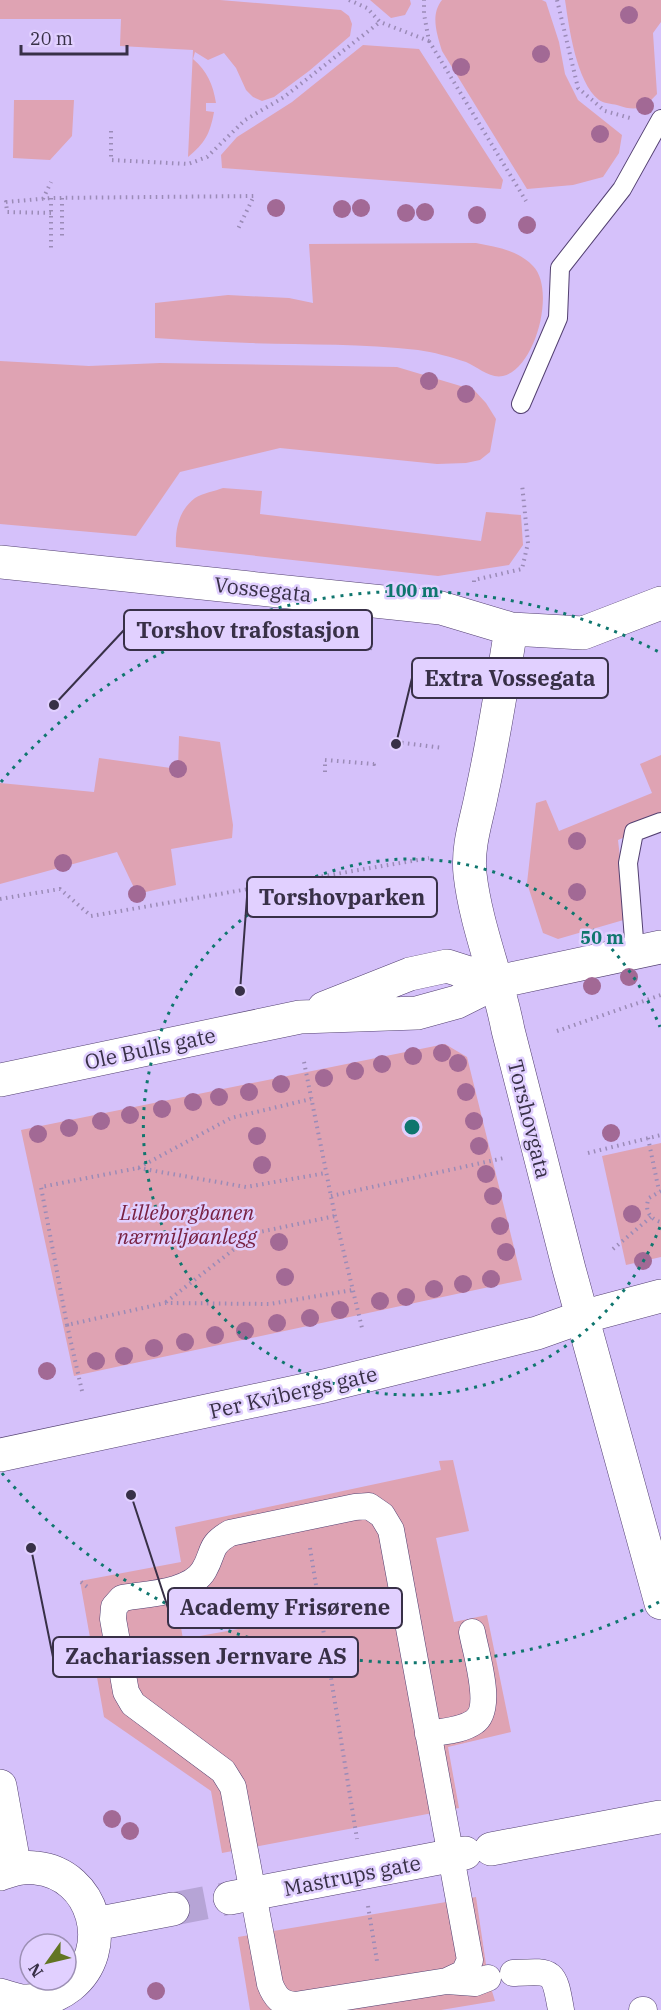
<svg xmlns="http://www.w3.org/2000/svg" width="661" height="2010" font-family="'IBM Plex Serif',serif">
<rect width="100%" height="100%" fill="#d5c1fa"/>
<path fill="#dfa3b3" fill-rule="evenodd" d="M0,0H220L341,10L349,16L352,24L350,36L309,71L274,97L262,101L253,97L246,90L236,68L224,53L208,60L195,52L193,59C207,71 213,84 216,103H206V111L214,112C210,134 205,143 188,157L193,50L120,46L121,19H0Z
M370,0H410L411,4L405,15L391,18Z
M442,0H542L546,2L559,42L565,74L578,100L622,135L619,153L603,177L573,185L527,189L442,51C437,34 430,15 442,0Z
M565,0H661V22L653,33L657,94C643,109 637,112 617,105C612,104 603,103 599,100C576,82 569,27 565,0Z
M363,45L419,49L503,180L501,189L222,168L221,155L237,137L292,102Z
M14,100H74L72,136L50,160L13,158Z
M476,243C497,247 518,250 533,266C556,289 536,368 503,376C490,379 478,367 466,362C451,357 433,352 418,350C362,343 306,345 250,343C218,342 187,340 155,338V303L228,295L289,298L313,303L309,244Z
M0,361L89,366L160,363L397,367L474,390L486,403L496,419L490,452L480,460L466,463L437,464L280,448L180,472L136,536L0,524Z
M223,488L262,491L260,514L481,541L486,512L521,515L523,545L509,565L438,576L176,547C175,529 179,510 195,498C203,493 215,491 223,488Z
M179,736L220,742L233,825L232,838L171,849L176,885L137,894L117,852L0,884V783L94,792L99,758L178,769Z
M661,755V822L618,840L627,919L558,939L543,933L527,883L536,803L546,800L559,831L652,793L640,764Z
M445,1044L467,1057L522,1280L74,1376L21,1130Z
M661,1143V1257L626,1265L602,1156Z
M453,1460L469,1531L436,1538L454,1622L487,1615L511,1732L448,1747L459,1808L222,1853L211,1791L104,1717L80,1581L181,1562L175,1527L441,1470L439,1461ZM250,1592L255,1626L183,1639L177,1605Z
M476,1897L488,1978L495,2001L441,2010H250L238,1937Z"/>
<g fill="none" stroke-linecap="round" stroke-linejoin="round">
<path stroke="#b6a4d6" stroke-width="33" stroke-dasharray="33 16" stroke-linecap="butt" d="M173,1909L230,1898"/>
<defs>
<path id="service" d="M521,404L558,318L560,268L622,189L661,119
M635,952L628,863L634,832L661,822"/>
<path id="pedestrian" d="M369,1506L382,1515L391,1530L470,1960L464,1973L447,1981L295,2005C281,2004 275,1997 270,1984L233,1787L223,1771L133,1704L126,1692L113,1619L114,1607L122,1598C145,1594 191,1593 204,1570C215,1551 208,1546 230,1533L355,1507Z
M428,1734C443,1731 461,1731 474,1722C494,1709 476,1654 472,1632
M513,1973C553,1971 554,1969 561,2010
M447,1981L475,1983L488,1978
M642,2010H644"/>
<path id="minor" d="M0,562L441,608L511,629L583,633L661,603
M511,629C502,684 494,738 482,792C477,819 467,845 470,874C476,927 498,977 508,1030L569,1269L661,1603
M324,1008L410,974L447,966L497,982
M0,1080L300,1017L417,1013L457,1002L497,982L661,947
M0,1455L324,1386L537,1333L582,1317L661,1296
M0,1786L15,1869
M491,1849L660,1817
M0,1874C12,1870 23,1866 36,1868C95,1874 115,1950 70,1986C56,1997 40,2002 22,2001C15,2000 7,1997 0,1995
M230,1898L465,1853
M95,1924L173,1909"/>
</defs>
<use href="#service" stroke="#534071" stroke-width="20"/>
<use href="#pedestrian" stroke="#534071" stroke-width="27"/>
<use href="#minor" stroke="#534071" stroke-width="34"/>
<path stroke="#9b8bb7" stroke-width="4" stroke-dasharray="1.5 4.5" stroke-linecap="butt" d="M349,0L367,8L380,22L429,41L424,14V0
M557,0L578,88L605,111L630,118
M429,41L526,201
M111,131V160L188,164L207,157L245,120L284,97L380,22
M51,198V252
M62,198V240
M43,199L51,182
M51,213L7,212L6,202L51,198L254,196L238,229
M474,582V580L522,569L528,543L522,484
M290,642L292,626
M370,650L371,635
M396,742L443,748
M325,772V760L374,764V760
M0,899L60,889L91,916L429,858
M557,1031L661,995
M304,1062L335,1216L362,1328
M648,1138L659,1191
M588,1153L661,1135
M138,1168L246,1187L326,1173
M661,1191L649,1198C644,1209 649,1219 661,1222
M331,1196L504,1158
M613,1249L651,1217
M166,1302L255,1233L335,1216
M67,1325L41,1187L138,1168L231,1118L311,1099
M82,1391L67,1325L165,1303L270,1304L353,1290
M310,1548L357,1839
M81,1582L90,1589
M368,1906L377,1961"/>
<use href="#service" stroke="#fff" stroke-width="18"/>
<use href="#pedestrian" stroke="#fff" stroke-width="26"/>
<use href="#minor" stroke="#fff" stroke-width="33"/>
</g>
<g fill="#a26995">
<circle cx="629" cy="15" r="9"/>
<circle cx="541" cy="54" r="9"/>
<circle cx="461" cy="67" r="9"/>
<circle cx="645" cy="106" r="9"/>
<circle cx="600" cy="134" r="9"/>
<circle cx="276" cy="208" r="9"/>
<circle cx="361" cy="208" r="9"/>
<circle cx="342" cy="209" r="9"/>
<circle cx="425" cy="212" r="9"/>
<circle cx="406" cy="213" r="9"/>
<circle cx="477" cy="215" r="9"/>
<circle cx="527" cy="225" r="9"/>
<circle cx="429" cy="381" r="9"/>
<circle cx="466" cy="394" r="9"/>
<circle cx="178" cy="769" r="9"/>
<circle cx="577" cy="841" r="9"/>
<circle cx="63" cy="863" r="9"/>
<circle cx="577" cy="892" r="9"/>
<circle cx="137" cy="894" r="9"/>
<circle cx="629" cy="977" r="9"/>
<circle cx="592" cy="986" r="9"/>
<circle cx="442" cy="1053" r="9"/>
<circle cx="413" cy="1056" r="9"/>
<circle cx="458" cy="1063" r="9"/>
<circle cx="382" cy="1064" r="9"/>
<circle cx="355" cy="1071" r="9"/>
<circle cx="324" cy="1078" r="9"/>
<circle cx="281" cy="1084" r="9"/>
<circle cx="249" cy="1092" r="9"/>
<circle cx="466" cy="1092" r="9"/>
<circle cx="219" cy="1097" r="9"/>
<circle cx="193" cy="1102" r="9"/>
<circle cx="162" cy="1109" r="9"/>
<circle cx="130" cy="1115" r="9"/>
<circle cx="101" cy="1121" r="9"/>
<circle cx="474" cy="1121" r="9"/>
<circle cx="69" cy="1128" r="9"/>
<circle cx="611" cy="1133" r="9"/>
<circle cx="38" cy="1134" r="9"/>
<circle cx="257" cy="1136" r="9"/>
<circle cx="479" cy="1146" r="9"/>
<circle cx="262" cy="1165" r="9"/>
<circle cx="486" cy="1174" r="9"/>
<circle cx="493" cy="1196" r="9"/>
<circle cx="632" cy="1214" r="9"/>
<circle cx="500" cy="1226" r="9"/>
<circle cx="279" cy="1242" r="9"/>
<circle cx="506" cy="1252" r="9"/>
<circle cx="643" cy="1261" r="9"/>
<circle cx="285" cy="1277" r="9"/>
<circle cx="491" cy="1279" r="9"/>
<circle cx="463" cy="1284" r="9"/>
<circle cx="434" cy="1289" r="9"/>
<circle cx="406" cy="1297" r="9"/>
<circle cx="380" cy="1301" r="9"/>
<circle cx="340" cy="1310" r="9"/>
<circle cx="310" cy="1318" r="9"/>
<circle cx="277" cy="1323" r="9"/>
<circle cx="245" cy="1331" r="9"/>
<circle cx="215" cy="1335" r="9"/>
<circle cx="185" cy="1342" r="9"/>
<circle cx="154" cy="1348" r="9"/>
<circle cx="124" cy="1356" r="9"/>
<circle cx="96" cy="1361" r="9"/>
<circle cx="47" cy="1371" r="9"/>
<circle cx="112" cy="1819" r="9"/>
<circle cx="130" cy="1831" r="9"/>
<circle cx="156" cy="1991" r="9"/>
</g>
<g fill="none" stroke="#0f766e" stroke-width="3" stroke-dasharray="3 6">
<path d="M660 1227A268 268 0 1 1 660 1027"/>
<path d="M659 1602A536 536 0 0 1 1 1472M1 782A536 536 0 0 1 659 652"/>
</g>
<g text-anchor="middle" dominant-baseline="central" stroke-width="5" stroke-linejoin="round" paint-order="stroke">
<g font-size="21" fill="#383047" stroke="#e1d0ff">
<text transform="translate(263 589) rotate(6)">Vossegata</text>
<text transform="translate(150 1048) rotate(-12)">Ole Bulls gate</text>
<text transform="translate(530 1119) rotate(76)">Torshovgata</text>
<text transform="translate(293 1392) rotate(-13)">Per Kvibergs gate</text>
<text transform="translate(352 1875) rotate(-11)">Mastrups gate</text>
</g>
<g font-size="21" font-style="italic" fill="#782142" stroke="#e1d0ff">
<text x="187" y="1212">Lilleborgbanen<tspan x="187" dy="24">nærmiljøanlegg</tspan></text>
</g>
</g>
<circle cx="412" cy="1127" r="9" fill="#0f766e" stroke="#e1d0ff" stroke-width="3"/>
<g font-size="18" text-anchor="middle" font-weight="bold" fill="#0f766e" stroke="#e1d0ff" stroke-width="5" stroke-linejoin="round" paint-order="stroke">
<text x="412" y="597">100 m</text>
<text x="602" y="944">50 m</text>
</g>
<path fill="none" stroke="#383047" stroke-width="2" d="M54 705L124 630M396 744L412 678M240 991L247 897M131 1495L168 1608M31 1548L53 1657"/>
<g fill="#383047" stroke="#e1d0ff" stroke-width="2">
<circle cx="54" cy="705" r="6"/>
<circle cx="396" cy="744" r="6"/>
<circle cx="240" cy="991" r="6"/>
<circle cx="131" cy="1495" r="6"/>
<circle cx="31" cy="1548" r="6"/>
</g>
<g fill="#e1d0ff" stroke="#383047" stroke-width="2">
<rect x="124" y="610" width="248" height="40" rx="6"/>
<rect x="412" y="658" width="196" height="40" rx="6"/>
<rect x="247" y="877" width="190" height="40" rx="6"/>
<rect x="168" y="1588" width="234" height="40" rx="6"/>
<rect x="53" y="1637" width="305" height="40" rx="6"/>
</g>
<g font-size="22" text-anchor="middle" font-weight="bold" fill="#383047">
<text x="248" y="638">Torshov trafostasjon</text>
<text x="510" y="686">Extra Vossegata</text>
<text x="342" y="905">Torshovparken</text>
<text x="285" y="1615">Academy Frisørene</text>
<text x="206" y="1664">Zachariassen Jernvare AS</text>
</g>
<g transform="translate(48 1962) rotate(236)"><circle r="28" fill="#e1d0ff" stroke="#9d90b5" stroke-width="1.5"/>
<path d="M0-4.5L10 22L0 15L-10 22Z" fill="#627523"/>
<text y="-9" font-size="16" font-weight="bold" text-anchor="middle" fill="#383047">N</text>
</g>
<path d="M21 45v9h106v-9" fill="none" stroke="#383047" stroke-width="3"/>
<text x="30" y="45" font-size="18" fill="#383047" stroke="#e1d0ff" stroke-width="4.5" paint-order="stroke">20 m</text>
</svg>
